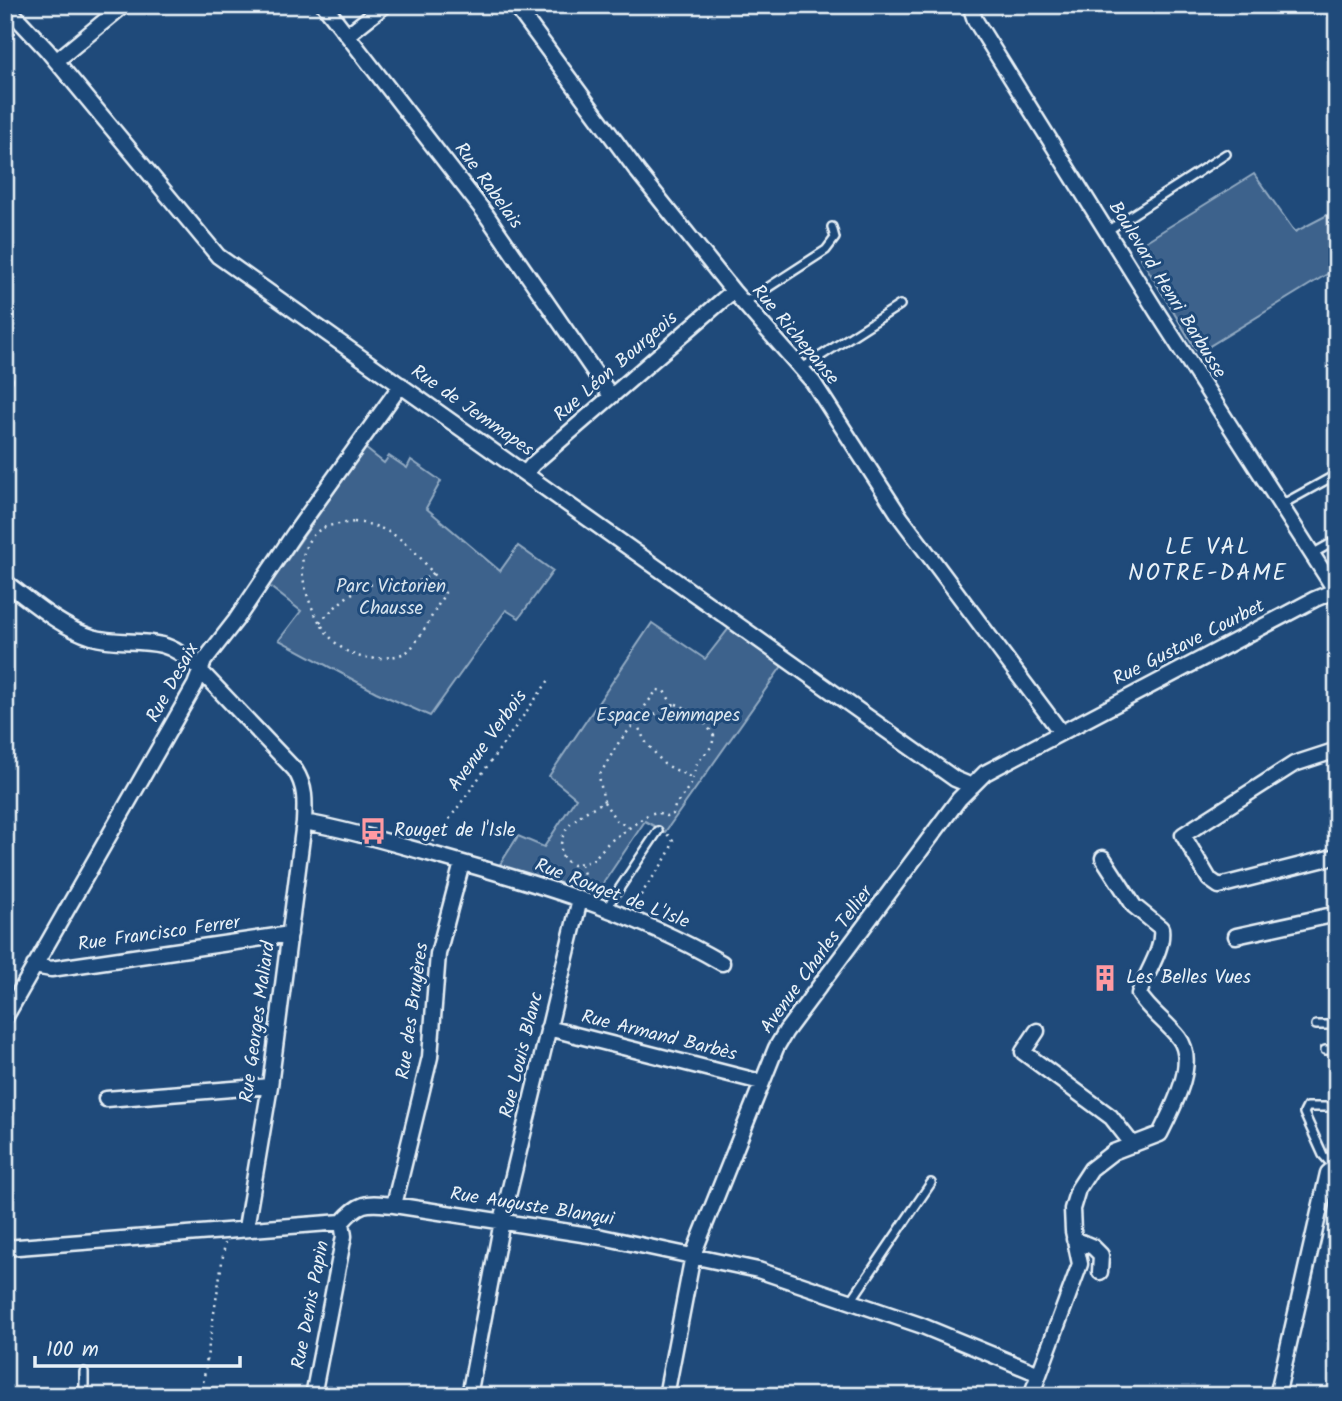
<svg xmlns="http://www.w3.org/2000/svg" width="1342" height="1401" font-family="Kalam,sans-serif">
<rect width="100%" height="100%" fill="#1f4a7a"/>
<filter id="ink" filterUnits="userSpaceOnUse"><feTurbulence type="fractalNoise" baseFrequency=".0143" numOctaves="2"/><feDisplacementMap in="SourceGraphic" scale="14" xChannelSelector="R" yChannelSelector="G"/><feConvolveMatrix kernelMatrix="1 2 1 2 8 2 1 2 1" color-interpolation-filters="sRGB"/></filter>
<g filter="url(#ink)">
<path fill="#3c628c" stroke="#92aac2" stroke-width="2" d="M1254,174L1295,232L1337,210V268L1198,353L1135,248Z
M365,448L384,463L389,456L407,468L411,460L441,481L426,508L500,571L518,546L553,571L519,618L506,610L430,716L376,692L279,640L301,611L269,586Z
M652,623L705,659L730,627L782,666L665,832L645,821L598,891L564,884L499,866L518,836L544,847L576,798L549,776Z"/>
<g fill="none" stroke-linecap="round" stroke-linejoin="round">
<defs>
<path id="service" d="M1107,231L1226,154
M744,303L826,250L835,238L832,227
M802,368L900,305
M5,383L8,380
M1281,505L1337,474
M1312,554L1337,540
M609,910L611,901L658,831
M1316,1025H1337
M1325,1050H1337
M1333,1166L1323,1155L1304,1113L1307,1107H1337
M851,1301L931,1183
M84,1396V1372"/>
<path id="minor" d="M5,5L47,50L218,256L955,779L972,786
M324,5L485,213L611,396
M515,5L638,172L733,291L813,382L901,518L1060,731
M970,5L975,20L1157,312L1337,593
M347,35L385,5
M56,61L124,5
M526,473L533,464L733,291
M5,582C32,602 60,627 92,637C115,644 139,639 162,645C174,648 184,656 194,664L295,770C306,787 305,802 304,822C346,829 386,842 428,853C528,881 631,910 722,963
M1337,750L1294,764L1183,835L1209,879L1219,886L1337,856
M1236,936L1337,914
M34,966L51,969L290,934
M5,1018L195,685L204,661L236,620L294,534L401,385
M548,1028L761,1082
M1037,1031L1023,1052L1111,1117L1133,1145
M106,1099L270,1086
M394,1205L430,1057L438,954L462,863
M246,1228L270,1086L304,822
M1074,1239L1093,1247L1101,1255L1100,1272
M5,1248L342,1222C361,1200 368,1203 394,1205L602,1237L758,1270L920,1325L1039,1374
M313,1396L344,1236L342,1222
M469,1396L502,1221L580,899
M666,1396L693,1255L776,1048L786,1031L959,799L985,773L1315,599L1337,590
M1031,1396L1080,1264L1073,1231L1072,1209L1078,1189L1091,1169L1113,1152L1160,1134C1172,1109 1198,1063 1179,1038C1167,1022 1149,1011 1139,994C1146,972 1164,950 1161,928L1134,906L1103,858
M1277,1396L1328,1173L1337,1165"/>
</defs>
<use href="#service" stroke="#e8f1f8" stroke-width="12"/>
<use href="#minor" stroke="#e8f1f8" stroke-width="19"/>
<path stroke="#e8f1f8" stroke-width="2.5" stroke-dasharray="2 5" stroke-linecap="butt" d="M354,522C397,525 425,558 445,593C437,606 419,642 408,651C400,656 392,657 382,658C366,660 351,656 338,645C312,623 284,556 318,531C327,524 342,524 354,522Z
M320,622C334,608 350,591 369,585C390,579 417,590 433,572
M676,704C695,711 703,719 714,736L712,746L697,763L691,784L675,806L673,814L666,816L657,812L649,814L609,842L592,861L573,865L564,860C551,831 582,812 604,802L599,776L619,742L636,722C653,723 659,706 676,704Z
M673,705L664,691L657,690L637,717L636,722L645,741L664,764L690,777
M604,802L616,820L628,827
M433,842L549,680
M581,865L584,874L585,886
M635,908C644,883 667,865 673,841L667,834
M201,1396L225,1243"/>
<use href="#service" stroke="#1f4a7a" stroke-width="7"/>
<use href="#minor" stroke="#1f4a7a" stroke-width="14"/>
</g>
</g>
<defs>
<symbol id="bus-bare" viewBox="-9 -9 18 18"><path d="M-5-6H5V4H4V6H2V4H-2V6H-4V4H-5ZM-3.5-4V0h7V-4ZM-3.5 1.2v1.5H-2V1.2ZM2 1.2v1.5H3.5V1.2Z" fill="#ff9aa2" stroke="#1f4a7a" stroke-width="2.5" paint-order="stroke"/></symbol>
<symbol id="building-bare" viewBox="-9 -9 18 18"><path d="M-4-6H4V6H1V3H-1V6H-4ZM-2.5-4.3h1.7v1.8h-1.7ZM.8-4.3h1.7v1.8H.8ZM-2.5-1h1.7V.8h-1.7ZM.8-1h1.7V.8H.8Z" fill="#ff9aa2" stroke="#1f4a7a" stroke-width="2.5" paint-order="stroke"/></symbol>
</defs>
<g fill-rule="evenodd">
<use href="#bus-bare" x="354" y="812" width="38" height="38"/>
<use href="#building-bare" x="1086" y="959" width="38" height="38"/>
</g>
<g text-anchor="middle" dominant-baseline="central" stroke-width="6" stroke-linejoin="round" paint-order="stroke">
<g font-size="19" fill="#e8f1f8" stroke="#1f4a7a">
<text transform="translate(488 186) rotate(54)">Rue Rabelais</text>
<text transform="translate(1167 290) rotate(58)">Boulevard Henri Barbusse</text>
<text transform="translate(795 335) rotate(50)">Rue Richepanse</text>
<text transform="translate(616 367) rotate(-41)">Rue Léon Bourgeois</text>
<text transform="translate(472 411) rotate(35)">Rue de Jemmapes</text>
<text transform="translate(1189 643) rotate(-27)">Rue Gustave Courbet</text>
<text transform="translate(173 683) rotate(-61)">Rue Desaix</text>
<text transform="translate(488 741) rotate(-54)">Avenue Verbois</text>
<text transform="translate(612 894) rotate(21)">Rue Rouget de L'Isle</text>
<text transform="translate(159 934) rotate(-8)">Rue Francisco Ferrer</text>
<text transform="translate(817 960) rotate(-54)">Avenue Charles Tellier</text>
<text transform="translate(413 1011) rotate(-82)">Rue des Bruyères</text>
<text transform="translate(258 1022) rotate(-82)">Rue Georges Maliard</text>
<text transform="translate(659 1036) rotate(14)">Rue Armand Barbès</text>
<text transform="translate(522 1055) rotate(-76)">Rue Louis Blanc</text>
<text transform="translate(532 1207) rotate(9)">Rue Auguste Blanqui</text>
<text transform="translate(311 1305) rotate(-79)">Rue Denis Papin</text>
</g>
<g font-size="19" fill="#d7e3ed" stroke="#1f4a7a">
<text x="391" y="587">Parc Victorien<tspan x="391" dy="22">Chausse</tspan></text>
<text x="668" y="716">Espace Jemmapes</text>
</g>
<g font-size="19" fill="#e8f1f8" stroke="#1f4a7a" text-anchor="start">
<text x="394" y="831">Rouget de l'Isle</text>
<text x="1126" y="978">Les Belles Vues</text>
</g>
<g font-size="23" letter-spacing="2" fill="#e8f1f8" stroke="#1f4a7a">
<text x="1208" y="548">LE VAL<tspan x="1208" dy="26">NOTRE-DAME</tspan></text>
</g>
</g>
<rect width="1342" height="1401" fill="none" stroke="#1f4a7a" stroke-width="28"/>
<rect x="14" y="14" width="1314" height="1373" fill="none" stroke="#e8f1f8" stroke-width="2.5" filter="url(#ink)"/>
<path d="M35 1356v10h205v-10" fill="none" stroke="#e8f1f8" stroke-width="3.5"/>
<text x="46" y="1356" font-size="21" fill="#e8f1f8" stroke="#1f4a7a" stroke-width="5" paint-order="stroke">100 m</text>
</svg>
